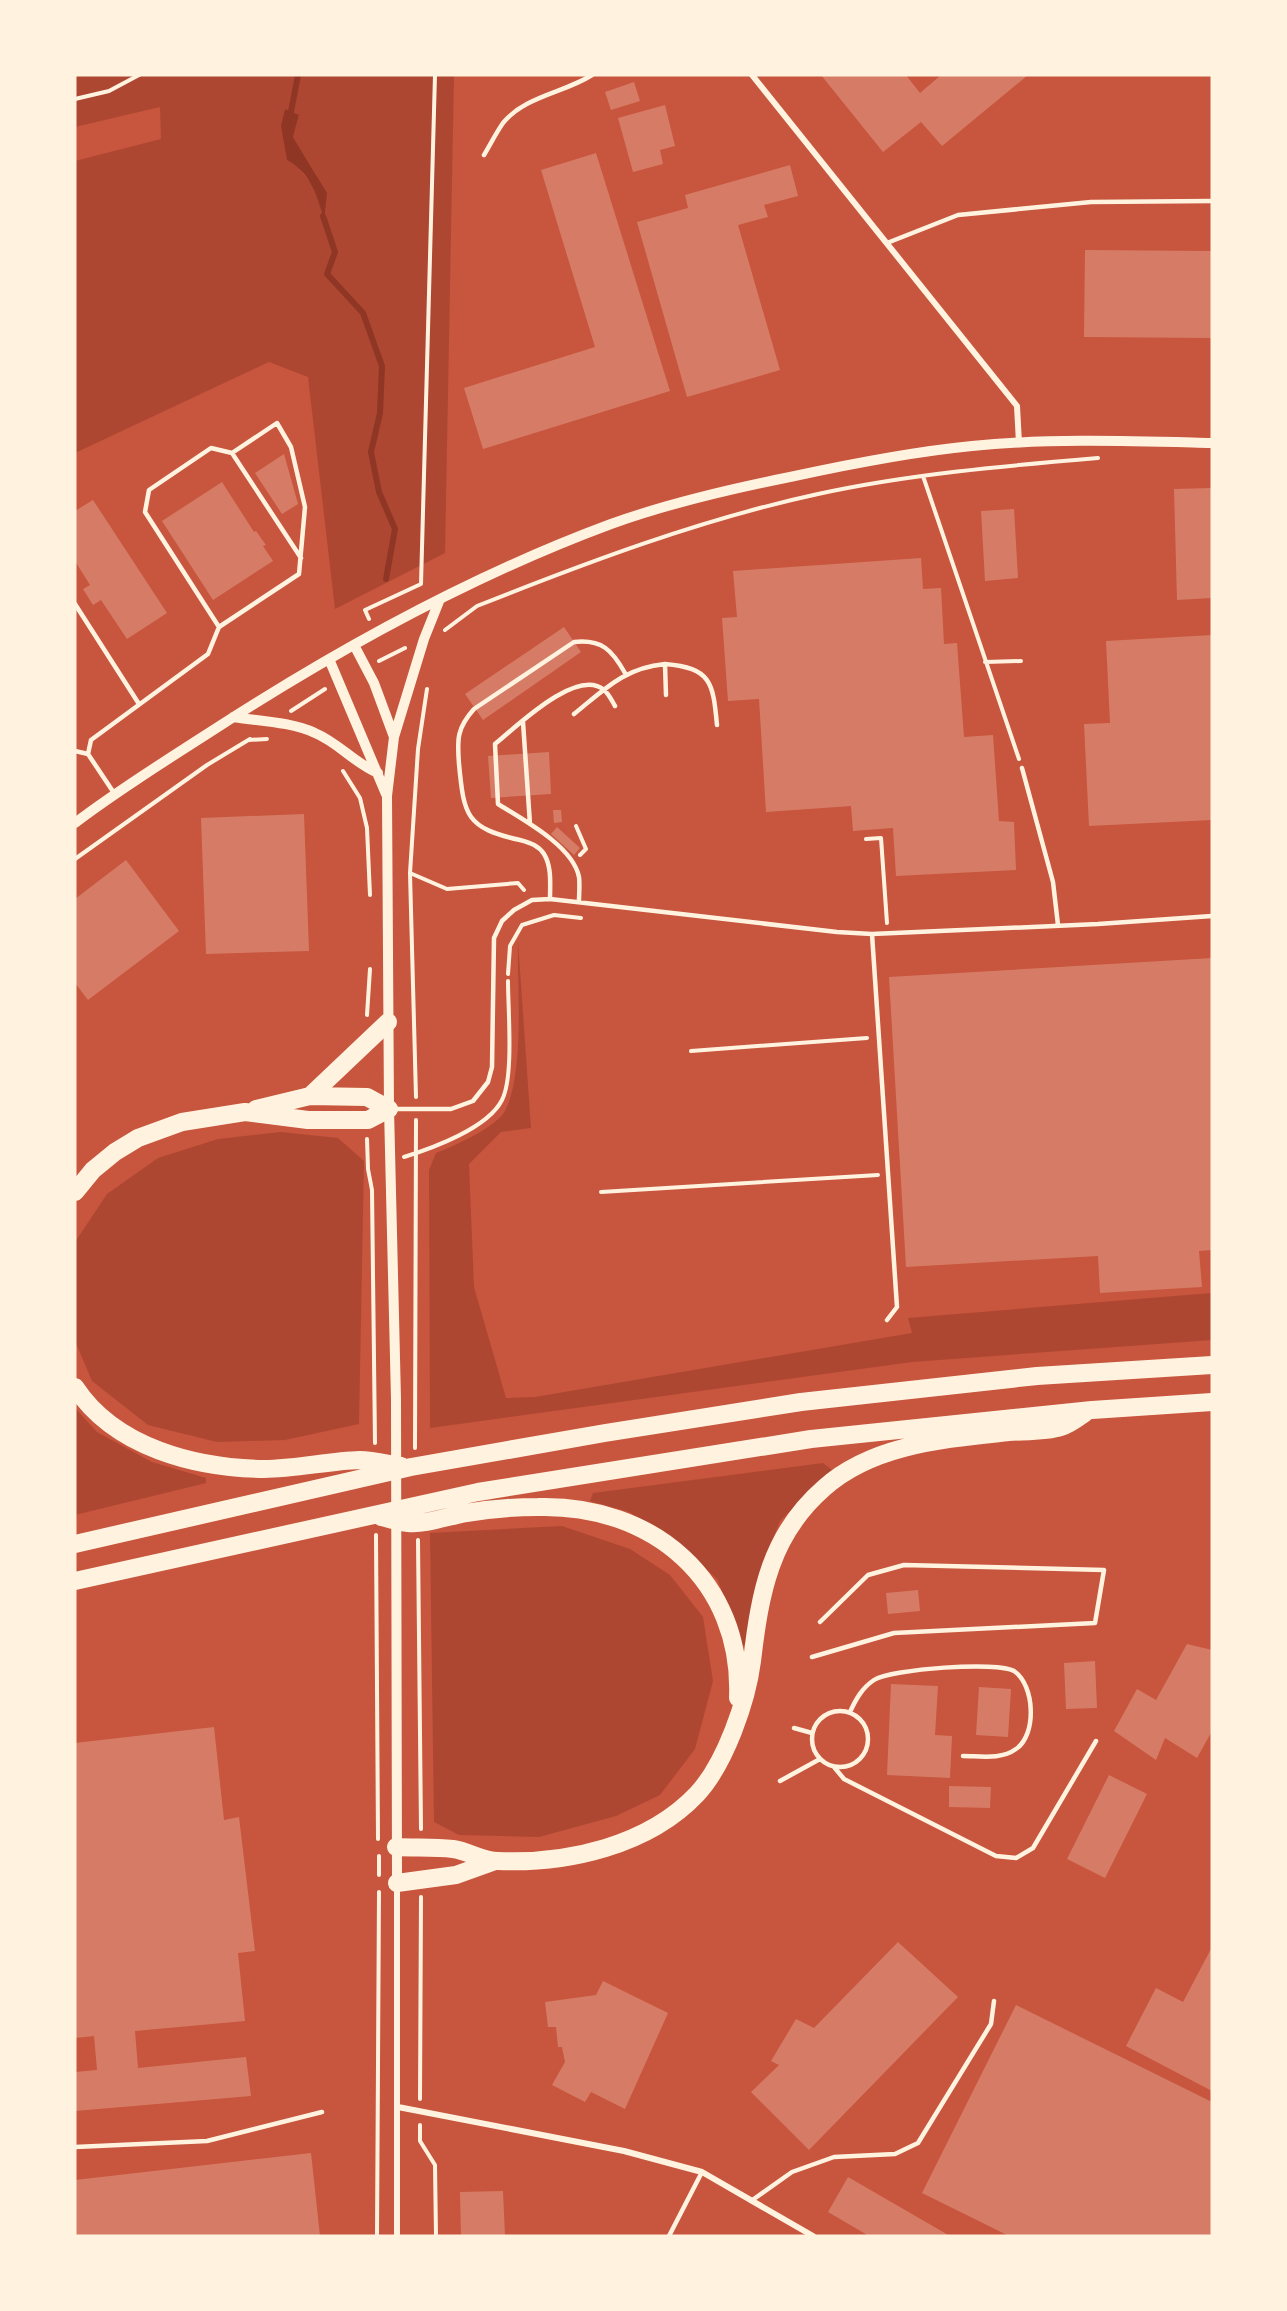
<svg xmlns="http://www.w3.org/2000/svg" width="1287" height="2311" font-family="Raleway,sans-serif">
<rect width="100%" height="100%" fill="#c8553d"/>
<path fill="#ae4732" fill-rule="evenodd" d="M83,75H454L445,553L335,609L308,377L269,362L75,453V161L161,139L160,107L75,127V77ZM285,109L299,115L293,137L317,176L323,219L317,191L296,165Z
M518,942L531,1128L501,1132L469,1164L474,1287L506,1398L535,1397L912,1333L908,1318L1212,1293V1340L912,1362L430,1428L429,1170L436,1153C454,1146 495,1128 505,1111C525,1072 517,987 518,942Z
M281,1132L338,1138L364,1161L359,1424L285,1440L217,1442L148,1425L92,1381L75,1341V1242L107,1194L158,1158L218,1139Z
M75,1408L97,1432L152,1462L206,1478V1483L75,1515Z
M823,1463L832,1470L780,1521L761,1569L748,1642L741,1647L718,1580L678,1543L629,1512L590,1501L593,1493Z
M562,1526L630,1549L670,1575L703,1617L713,1681L695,1749L660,1795L616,1816L539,1837L459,1835L434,1822L430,1533Z"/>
<path fill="#8f3625" d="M285,109L299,115L293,137L327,193L324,221C318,197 311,173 287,160L281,126Z"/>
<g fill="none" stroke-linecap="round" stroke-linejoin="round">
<path stroke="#8f3625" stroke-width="6" d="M290,117L298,75
M323,216L335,252L327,274L363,313L382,366L380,413L371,452L379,492L395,529L386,579"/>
</g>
<path fill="#d67c66" d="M821,75H906L920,93L941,75H1028L942,146L921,122L883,152Z
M634,82L640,101L611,110L605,92Z
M665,105L675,146L660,150L663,164L633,172L618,118Z
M596,153L670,391L483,449L464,388L595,347L541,170Z
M790,165L798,196L764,205L768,217L738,225L780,370L687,397L637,222L688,208L685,195Z
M1085,250L1212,251V338L1084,337Z
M284,454L298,504L282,514L255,473Z
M222,482L254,532L256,531L266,545L263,546L273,561L213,600L162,521Z
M1212,488V598L1177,600L1174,489Z
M93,500L167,613L127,639L101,600L93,605L83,589L90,585L75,561V511Z
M1014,509L1018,578L985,581L981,511Z
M921,558L923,589L941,588L944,644L957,643L964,737L993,735L999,821L1014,822L1016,870L896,876L893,828L853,831L851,806L766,812L759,699L728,701L722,618L737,617L733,571Z
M564,627L581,652L483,720L465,694Z
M1212,635V820L1089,826L1084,724L1110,723L1106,641Z
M549,752L551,794L491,798L488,756Z
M553,810H561L562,822L554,823Z
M304,814L309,951L206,954L201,818Z
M557,827L580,848L574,855L551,834Z
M126,860L179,931L88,1000L75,983V899Z
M1212,958V1250L1199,1251L1202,1287L1100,1293L1098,1256L906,1267L889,977Z
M918,1590L920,1611L888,1614L886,1593Z
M1187,1644L1212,1650V1731L1197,1758L1165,1738L1156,1760L1114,1731L1137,1689L1156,1700Z
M1095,1661L1097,1708L1066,1709L1064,1663Z
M891,1684L938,1686L935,1735L952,1736L950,1778L887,1775Z
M979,1687L1011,1689L1008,1737L976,1735Z
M214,1727L224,1820L239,1817L255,1951L238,1953L245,2021L135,2031L138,2068L246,2057L251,2096L75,2111V2072L97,2070L94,2036L75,2038V1743Z
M1109,1775L1147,1794L1105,1878L1067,1859Z
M949,1786L991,1787L990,1808L949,1807Z
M898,1942L958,1997L809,2150L751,2092L779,2065L771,2061L796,2019L814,2028Z
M1212,1947V2091L1126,2046L1156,1988L1183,2002Z
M603,1981L668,2013L625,2109L591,2092L585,2102L552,2085L565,2062L562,2047H558L556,2027H548L545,2002L596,1995Z
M1016,2005L1212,2102V2236H1009L922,2193Z
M311,2153L320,2236H75V2180Z
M848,2177L950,2236H869L828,2212Z
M503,2191L505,2236H461L460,2192Z"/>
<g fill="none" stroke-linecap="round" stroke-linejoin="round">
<path stroke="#fff3e0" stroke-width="4" d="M75,99L109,91L139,75
M923,476L1019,759
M369,619L365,610L421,584L435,75
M445,630L477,606C588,562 702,519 818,494C910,474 1004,466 1098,458
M379,661L405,648
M985,662L1021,661
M291,711L325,689
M249,740L267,739
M343,771L360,798L367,828L370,895
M576,826L586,849L580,855
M866,839L881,838L887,923
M75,859L207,765L250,739
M410,873L447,889L518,883L524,890
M508,974L510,946L522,925L554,915L581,918
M367,1015L370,969
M691,1051L867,1038
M416,1097L410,873L418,749L427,689
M367,1139L368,1169L372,1190L375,1443
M404,1157C433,1148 488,1128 502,1100C514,1077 508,1010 508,981
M601,1192L878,1175
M415,1448L416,1120
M376,1535L378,1839
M418,1540L421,1829
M379,1856V1875
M420,2099L421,1897
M420,2125V2141L435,2165L436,2236
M377,2236L379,1892"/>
<path stroke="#fff3e0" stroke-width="4.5" d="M484,155C490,145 496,133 503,123C525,96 564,93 592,75
M887,243L958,215L1091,202L1212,201
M232,453L301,558
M75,604L139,704
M665,664C711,668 713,682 717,725
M574,714C605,689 624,668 665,664L666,695
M523,722L530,824
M75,751L88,754
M1022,768L1053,882L1058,925
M114,793L88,754L91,740L208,654L219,627L299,574L305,507L291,447L277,423L232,453L211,448L149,490L145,512L219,627
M550,899C550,884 552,867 544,854C538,845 530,843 520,840C466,828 464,816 459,764C457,739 457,728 474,709L574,642C602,639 612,650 625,673
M579,901C579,893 580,884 579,877C573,846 522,819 498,804L495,744C516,727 577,667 604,690C609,694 612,701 615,706
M872,934L897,1307L887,1320
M392,1109H451L473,1101L488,1082L492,1067L494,938L502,921L514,910L532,900L550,899L837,932L872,934L1098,924L1212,916
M812,1657L894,1633L1095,1623L1104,1570L904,1565L868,1575L820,1622
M812 1739a28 28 0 1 1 56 0a28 28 0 1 1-56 0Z
M850,1712C856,1699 862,1688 874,1680C891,1669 998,1661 1014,1671C1035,1685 1037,1735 1016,1749C1001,1760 980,1756 963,1756
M794,1728L812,1733
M834,1767L844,1779L996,1856L1016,1858L1033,1848L1096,1741
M780,1781L820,1759
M75,2147L207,2141L322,2112
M751,2201L792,2172L834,2157L895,2154L918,2143L991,2024L994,2001
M669,2236L702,2172"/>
<path stroke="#fff3e0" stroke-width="6" d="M752,75L1017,406L1019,443
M397,1883V2236
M398,2107L624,2151L702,2172L813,2236"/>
<path stroke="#fff3e0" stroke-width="10" d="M354,645L374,683L394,737
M329,659L386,794
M233,717C259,721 292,722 315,733C339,743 354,763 378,773
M75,823C121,788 170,758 218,727C342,647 473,575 611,524C669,503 730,489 790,477C850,464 910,452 972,446C1051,438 1132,441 1212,443
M397,1883L396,1399L389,1109L387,796L394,737L424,639L440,599"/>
<path stroke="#fff3e0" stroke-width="18" d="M310,1096L388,1022
M256,1109L310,1096L367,1097L389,1109
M75,1192L93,1170L115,1152L138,1138L182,1122L245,1112L308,1120H368L389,1109
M75,1387C115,1448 196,1468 264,1469C296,1469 328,1461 360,1460C373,1460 388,1464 401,1466
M381,1517C390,1519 399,1522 408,1523C425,1525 448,1516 466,1513C489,1509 514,1507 538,1507C653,1504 743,1581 738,1698
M75,1544L411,1467L605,1433L801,1402L1037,1376L1212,1365
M75,1581L478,1492L811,1439L1092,1410L1212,1402
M396,1847C415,1848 434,1847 453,1849C468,1851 483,1861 498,1861C567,1864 648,1846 697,1794C725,1764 747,1701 752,1661C760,1593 770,1535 824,1488C873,1444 946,1439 1009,1432C1025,1431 1046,1432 1061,1427C1069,1425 1078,1418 1085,1413
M397,1883L456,1875L495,1861"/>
</g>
<rect width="1287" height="2311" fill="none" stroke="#fff3e0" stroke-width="153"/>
</svg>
